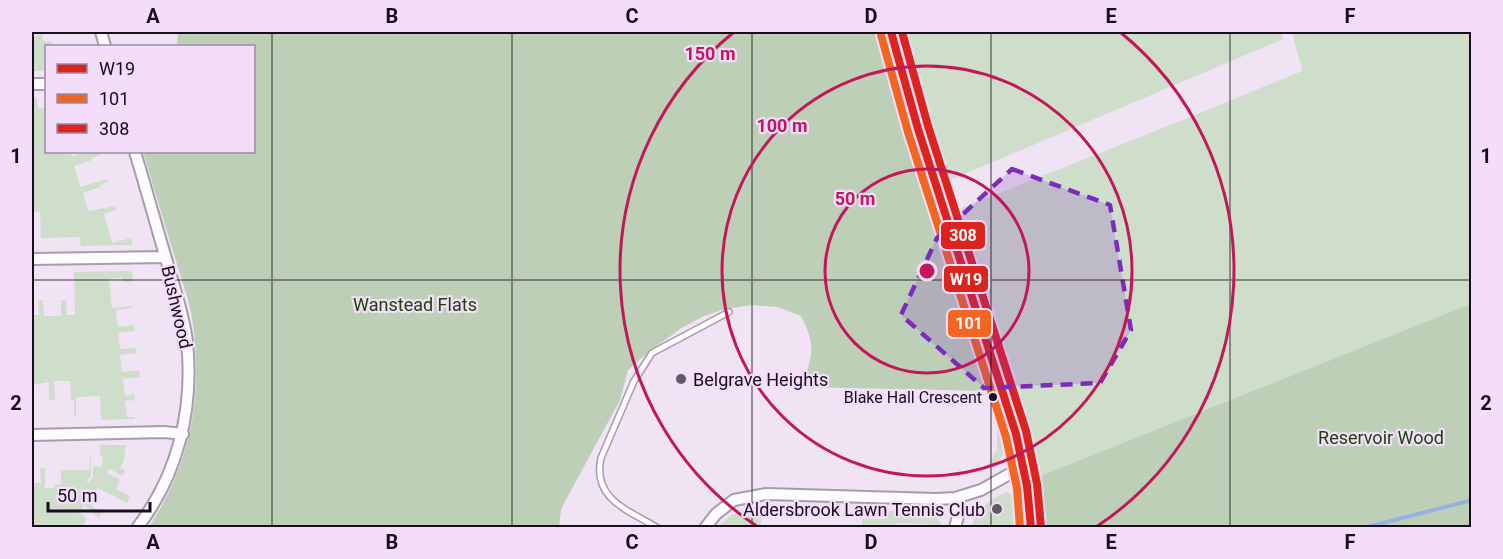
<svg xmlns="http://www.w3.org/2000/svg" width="1503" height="559" font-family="Roboto,sans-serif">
<rect width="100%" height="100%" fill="#f0e3f4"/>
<path fill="#cfdeca" d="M906,32H1281L1283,39L948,181Z
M1292,32H1471V527H1046L1041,476L1032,441L956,210L1183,120L1302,71Z
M42,34L43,40L47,42L52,41L53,46H46V71H32V37Z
M32,97H37L38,109L46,108V152H70L72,156L88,152L90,154L99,152L100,155L91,158L92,160L74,166L80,187L107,179L108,182L100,185V187L83,193L88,211L115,206L117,210L104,214L112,243L131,238L133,245L81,246L79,237L41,238L40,212H32Z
M132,271L133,281L123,282L122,277L109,279L112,308L132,306V308L116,310L118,327L134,325L135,331L118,333L120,349L136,348L137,353L120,355L122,372L139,370L140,377L123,379L125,396L135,394V400L125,401L127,417H135V419L101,420L100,396L76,397V416H74V400H71L70,381H54L55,400H49V382L32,385V400V315H39L38,300H43L44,316H61V300H66L67,315H75L74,272Z
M997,425C1008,444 1008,457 989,469L988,466L997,449Z
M100,445H126L124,459L120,468L125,471L122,476L110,469L107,473L120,480L116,489L130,496L127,503L98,488L93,496L95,498L91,505L102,513L99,518L84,505L79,512L87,519L82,527H32V468L33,483H41L40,468H45V488H54V485L61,484V470H89L91,450V476L86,481L89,482L93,477V466L102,467L103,457L100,456Z
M1008,492L1013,496L1014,527H971C978,510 989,498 1008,492Z
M762,506L761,527H718L731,515Z
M885,511L923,512L934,514L942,525L897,523V527H862V519H885Z"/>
<path fill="#bdd0b7" d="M178,32H878L990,391L802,387C812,355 817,347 801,316L778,307L753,305L725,309L704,316L680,329L652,349L628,370L620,400L561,509L559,527H149C191,463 204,394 192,318C189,299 181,279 176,261C165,225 154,188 143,152H254V46H177Z
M1471,304V527H1046L1041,476Z"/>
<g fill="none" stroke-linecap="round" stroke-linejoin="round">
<path stroke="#99b1de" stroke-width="4" d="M1364,528L1472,500"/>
<defs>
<path id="service" d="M658,528C628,510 592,499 601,458L634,381L652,353L729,312"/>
<path id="minor" d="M101,32L105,46
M32,84H46
M135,152C146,188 156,225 167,262C174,288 184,315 187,342C194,409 178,475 137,528
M32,259L165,257
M32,435L164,432L183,434
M705,528L716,514L734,500L766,494L936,499L955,498
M955,528L958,516L955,498L981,490L1024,466"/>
<path id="primary" d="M891,32L918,129L1016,434L1027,486L1031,528"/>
</defs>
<use href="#service" stroke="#a79cab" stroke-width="8"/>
<use href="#minor" stroke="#a79cab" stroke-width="14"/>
<use href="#primary" stroke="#c2b5c6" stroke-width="21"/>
<use href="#service" stroke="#fdfbfd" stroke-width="5"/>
<use href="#minor" stroke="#fdfbfd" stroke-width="10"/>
<use href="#primary" stroke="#f7f1f9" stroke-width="18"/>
<defs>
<path id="bus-1" d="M891,32L918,129L1016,434L1027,486L1031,528"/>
<path id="bus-2" d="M881,35L908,132L1006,437L1017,488L1020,528"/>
<path id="bus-3" d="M902,32L928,126L1026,431L1037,484L1041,527"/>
</defs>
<use href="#bus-1" stroke="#f3ddfa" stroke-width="12"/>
<use href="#bus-2" stroke="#f3ddfa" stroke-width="12"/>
<use href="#bus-3" stroke="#f3ddfa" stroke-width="12"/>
<use href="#bus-1" stroke="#dc241f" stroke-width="8"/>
<use href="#bus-2" stroke="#f26522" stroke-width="8"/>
<use href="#bus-3" stroke="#dc241f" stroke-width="8"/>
</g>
<path fill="#7b2cbf" fill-opacity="0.2" stroke="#7b2cbf" stroke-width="4.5" stroke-dasharray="12 8" stroke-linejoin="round" d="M1012,169L1110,205L1131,330L1100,383L984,388L901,315L937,238Z"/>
<path fill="none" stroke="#190d1d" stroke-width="1.5" stroke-opacity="0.55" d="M272,32V528M512,32V528M752,32V528M991,32V528M1230,32V528M32,280H1472"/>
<g fill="none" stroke="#c2185b" stroke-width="3">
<circle cx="927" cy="271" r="102"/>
<circle cx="927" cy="271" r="205"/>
<path d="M758 527A307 307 0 0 1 734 32M1120 32A307 307 0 0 1 1096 527"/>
</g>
<g fill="#645868" stroke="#f3ddfa" stroke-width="2">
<circle cx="681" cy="379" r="6"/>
<circle cx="997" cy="509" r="6"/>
</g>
<circle fill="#190d1d" stroke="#f3ddfa" stroke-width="2" cx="993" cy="397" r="5"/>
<g text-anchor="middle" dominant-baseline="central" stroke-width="4.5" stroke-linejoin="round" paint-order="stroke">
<g font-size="16" fill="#190d1d" stroke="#f3ddfa" text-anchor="end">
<text x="982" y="397">Blake Hall Crescent</text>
</g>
<g font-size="18" fill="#1a4506" stroke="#f3ddfa">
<text x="415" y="304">Wanstead Flats</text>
<text x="1381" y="437">Reservoir Wood</text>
</g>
<g font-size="18" fill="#190d1d" stroke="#f3ddfa">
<text transform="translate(177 307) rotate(77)">Bushwood</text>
</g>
<g font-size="18" fill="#190d1d" stroke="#f3ddfa" text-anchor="start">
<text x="693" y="379">Belgrave Heights</text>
<text x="985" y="509" text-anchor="end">Aldersbrook Lawn Tennis Club</text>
</g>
</g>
<circle cx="927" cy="271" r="9" fill="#c2185b" stroke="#f3ddfa" stroke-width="3"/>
<g font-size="18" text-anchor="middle" font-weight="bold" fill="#c2185b" stroke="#f3ddfa" stroke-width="4.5" stroke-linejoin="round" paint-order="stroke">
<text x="710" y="60">150 m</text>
<text x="782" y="132">100 m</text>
<text x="855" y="205">50 m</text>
</g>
<g stroke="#f3ddfa" stroke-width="2">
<rect x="940" y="221" width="46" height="29" rx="6" fill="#dc241f"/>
<rect x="943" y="265" width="46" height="28" rx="6" fill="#dc241f"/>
<rect x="947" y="309" width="45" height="29" rx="6" fill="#f26522"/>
</g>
<g font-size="16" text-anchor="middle" font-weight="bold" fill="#fff">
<text x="963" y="241">308</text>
<text x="966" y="285">W19</text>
<text x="969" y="329">101</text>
</g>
<rect width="1503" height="559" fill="none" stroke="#f3ddfa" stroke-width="66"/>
<rect x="45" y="45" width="210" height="108" fill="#f3ddfa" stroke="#9c8aa2" stroke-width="1.5"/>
<rect x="57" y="64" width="30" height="9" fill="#dc241f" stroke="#9c8aa2" stroke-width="1.5"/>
<text x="99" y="75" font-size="18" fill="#190d1d">W19</text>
<rect x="57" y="94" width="30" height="9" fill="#f26522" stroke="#9c8aa2" stroke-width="1.5"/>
<text x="99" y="105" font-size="18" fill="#190d1d">101</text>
<rect x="57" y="124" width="30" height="9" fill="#dc241f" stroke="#9c8aa2" stroke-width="1.5"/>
<text x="99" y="135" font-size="18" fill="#190d1d">308</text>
<path d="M48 502v9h102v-9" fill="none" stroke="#190d1d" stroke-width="3"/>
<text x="57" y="502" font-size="18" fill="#190d1d" stroke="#f3ddfa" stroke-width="4.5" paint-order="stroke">50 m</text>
<rect x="33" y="33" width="1437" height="493" fill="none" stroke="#190d1d" stroke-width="2"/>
<g font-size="20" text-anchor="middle" font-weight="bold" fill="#190d1d">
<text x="153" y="23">A</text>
<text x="392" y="23">B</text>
<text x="632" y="23">C</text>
<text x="871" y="23">D</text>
<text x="1111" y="23">E</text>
<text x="1350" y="23">F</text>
<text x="16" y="163">1</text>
<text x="1486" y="163">1</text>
<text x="16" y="410">2</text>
<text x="1486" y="410">2</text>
<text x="153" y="549">A</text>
<text x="392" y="549">B</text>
<text x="632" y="549">C</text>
<text x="871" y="549">D</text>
<text x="1111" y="549">E</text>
<text x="1350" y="549">F</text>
</g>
</svg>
